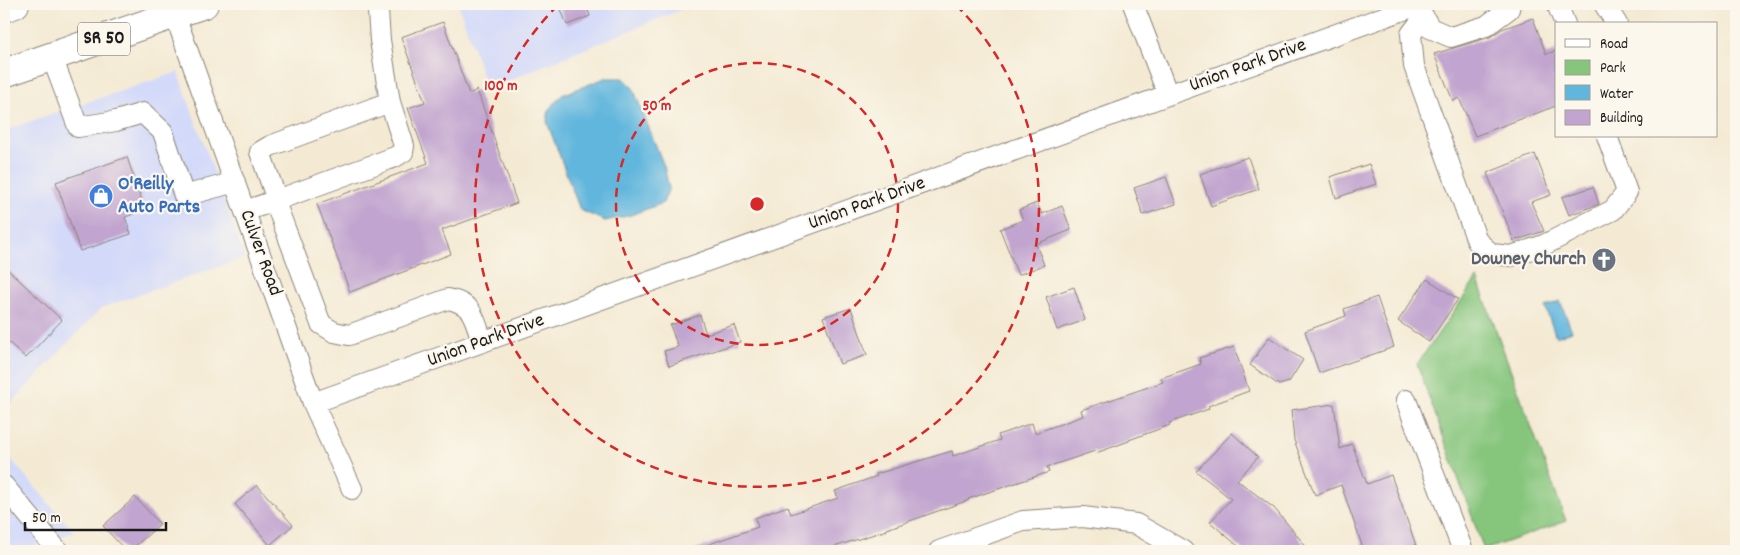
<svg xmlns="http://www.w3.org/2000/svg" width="1740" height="555" font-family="Dekko,sans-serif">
<rect width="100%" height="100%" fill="#fbf7ec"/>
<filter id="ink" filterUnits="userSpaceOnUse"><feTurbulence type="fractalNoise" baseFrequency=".02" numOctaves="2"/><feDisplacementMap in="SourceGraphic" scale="10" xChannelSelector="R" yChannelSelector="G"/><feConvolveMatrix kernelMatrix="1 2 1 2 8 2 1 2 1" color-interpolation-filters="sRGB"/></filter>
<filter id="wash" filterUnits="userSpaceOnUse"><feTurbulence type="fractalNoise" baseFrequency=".0096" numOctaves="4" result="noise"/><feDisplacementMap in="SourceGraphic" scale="20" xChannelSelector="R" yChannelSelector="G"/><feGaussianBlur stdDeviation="1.12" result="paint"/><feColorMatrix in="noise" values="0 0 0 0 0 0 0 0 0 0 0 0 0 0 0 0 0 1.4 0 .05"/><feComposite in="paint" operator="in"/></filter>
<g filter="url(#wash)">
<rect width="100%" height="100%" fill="#f4ead4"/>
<path fill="#d3d9f9" d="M458,4H695L487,89Z
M178,72L245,258L101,308L4,411V130Z
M4,451L74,532L20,551H4Z"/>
<path fill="#85c57c" stroke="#50704c" d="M1477,278L1566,521L1484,550L1417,364Z"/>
<path fill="#61b6dd" stroke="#3e697c" d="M605,78H624L633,88L664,166L669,188L663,203L631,215L605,221L580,210L547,122L549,109L562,95Z
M1560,301L1572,331L1556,337L1545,307Z"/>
<g id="blocks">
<path fill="#c1a4cf" d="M559,4H586L590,16L567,25Z
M1533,18L1546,54L1556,51V106L1475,136L1459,98L1453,101L1434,54L1490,37L1502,29Z
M443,22L469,94L477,90L517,203L442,230L451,254L350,292L317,204L428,163L408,108L425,102L401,37Z
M1535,154L1551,195L1531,202L1544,231L1514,241L1487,173Z
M127,157L145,210L125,217L131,234L80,251L56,182Z
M1248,157L1259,189L1211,206L1200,174Z
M1369,164L1376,184L1336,198L1330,177Z
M1166,177L1176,204L1143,215L1134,188Z
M1593,187L1599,204L1569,215L1562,197Z
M1037,203L1042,214L1062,206L1071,230L1036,244L1044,265L1018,275L1000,229L1023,220L1019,210Z
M4,266L62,320L26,358L4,338Z
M1427,279L1458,299L1429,342L1398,321Z
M1074,287L1085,320L1057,330L1046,297Z
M1377,297L1394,347L1319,373L1305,331L1346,316L1344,309Z
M851,308L867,355L840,364L823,317Z
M700,315L706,334L734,325L740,342L669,366L664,351L678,347L670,325Z
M1269,337L1303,360L1289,382L1279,385L1250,365Z
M1234,347L1249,391L1208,406L1209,409L1169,423L1170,425L1129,440V441L1096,453L1095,451L1047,467L1049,472L968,499L969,500L887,529V530L821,551H695V549L758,527L755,518L788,506L791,514L838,498L835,491L877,476L876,474L952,451L953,456L1000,440L998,435L1032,423L1035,433L1083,416L1081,410L1163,382L1161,378L1201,364L1199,358Z
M1334,404L1340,449L1352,444L1367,484L1391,475L1418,551H1364L1341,485L1315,495L1294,440L1291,410Z
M1232,433L1258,457L1237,480L1274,508L1305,545L1298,551H1244L1210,522L1231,499L1196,471Z
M257,485L293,525L270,545L235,504Z
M135,497L160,524L130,551H126L103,526Z"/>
</g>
</g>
<g filter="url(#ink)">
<use href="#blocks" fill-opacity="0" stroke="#888378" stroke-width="1"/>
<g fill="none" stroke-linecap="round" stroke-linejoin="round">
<defs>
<path id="minor" d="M375,4L378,11L380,40L390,102L404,146L403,152L395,157L277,200V207L321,324L334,332L349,335L448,299C476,305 473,319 483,342
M1133,4L1168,95
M1557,4L1565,24
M1604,4L1617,24
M1418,8L1430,28L1451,37L1486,26L1509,9L1510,4
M175,15L313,403L352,489
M1424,17L1411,34L1414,66L1477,241L1492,254L1511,256L1544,245L1613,210L1627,192L1607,136
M52,57L78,127L116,121L143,113L163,132L184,196L235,182
M245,211L277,200L260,152L270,146L390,102
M1406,400L1463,551
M313,403L1420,4
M4,486L58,551
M939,551L1023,521L1083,517L1136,524L1183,551"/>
<path id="highway" d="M4,8L15,4
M4,73L204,4"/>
</defs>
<use href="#minor" stroke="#888378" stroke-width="22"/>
<use href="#highway" stroke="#888378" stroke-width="30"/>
<use href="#minor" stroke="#fff" stroke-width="20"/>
<use href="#highway" stroke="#fff" stroke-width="28"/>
</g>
</g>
<g fill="none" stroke="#d62828" stroke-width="2.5" stroke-dasharray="9 6">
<circle cx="757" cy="204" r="141"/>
<path d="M956 5A282 282 0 1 1 558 5"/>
</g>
<defs>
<symbol id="shop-disc" viewBox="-11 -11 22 22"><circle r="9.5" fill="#3f7fe0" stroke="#fbf7ec"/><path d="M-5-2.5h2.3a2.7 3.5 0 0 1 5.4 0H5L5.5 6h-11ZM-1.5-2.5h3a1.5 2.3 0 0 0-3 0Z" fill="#fff"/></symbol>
<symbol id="church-disc" viewBox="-11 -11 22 22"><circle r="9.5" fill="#6b7280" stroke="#fbf7ec"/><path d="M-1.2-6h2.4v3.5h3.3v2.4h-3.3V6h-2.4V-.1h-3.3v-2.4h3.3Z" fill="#fff"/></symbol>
</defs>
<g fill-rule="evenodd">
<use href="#shop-disc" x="87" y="182" width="28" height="28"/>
<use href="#church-disc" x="1590" y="246" width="28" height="28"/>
</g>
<g text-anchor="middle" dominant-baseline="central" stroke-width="4.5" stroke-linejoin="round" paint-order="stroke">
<rect fill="#fbf7ec" stroke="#5f5e5a" stroke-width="1" x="78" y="22.5" width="52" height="33" rx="4"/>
<g font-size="19" font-weight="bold" fill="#1c1c1c">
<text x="104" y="39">SR 50</text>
</g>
<g font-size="20" fill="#1c1c1c" stroke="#fbf7ec">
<text transform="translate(1248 66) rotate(-20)">Union Park Drive</text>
<text transform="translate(867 204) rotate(-20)">Union Park Drive</text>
<text transform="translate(260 253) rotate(70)">Culver Road</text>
<text transform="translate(486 341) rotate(-20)">Union Park Drive</text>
</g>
<g font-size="20" font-weight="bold" fill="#366cbe" stroke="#fbf7ec" text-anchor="start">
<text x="118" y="185">O'Reilly<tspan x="118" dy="23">Auto Parts</tspan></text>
</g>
<g font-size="20" font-weight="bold" fill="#5b616d" stroke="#fbf7ec" text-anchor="end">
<text x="1586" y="260">Downey Church</text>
</g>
</g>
<circle cx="757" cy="204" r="8" fill="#d62828" stroke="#fbf7ec" stroke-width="2.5"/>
<g font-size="15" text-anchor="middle" font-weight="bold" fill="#d62828" stroke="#fbf7ec" stroke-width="4.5" stroke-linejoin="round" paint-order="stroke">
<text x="501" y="90">100 m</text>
<text x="657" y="110">50 m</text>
</g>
<rect width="1740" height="555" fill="none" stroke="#fbf7ec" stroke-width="20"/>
<rect x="1555" y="22" width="162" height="115" fill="#fbf7ec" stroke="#a29f99"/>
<rect x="1565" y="39" width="25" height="8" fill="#ffffff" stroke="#a29f99"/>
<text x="1600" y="48" font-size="15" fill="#1c1c1c">Road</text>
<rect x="1565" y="60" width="25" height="15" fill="#85c57c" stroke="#a29f99"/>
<text x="1600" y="72" font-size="15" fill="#1c1c1c">Park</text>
<rect x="1565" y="85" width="25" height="15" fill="#61b6dd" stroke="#a29f99"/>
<text x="1600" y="98" font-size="15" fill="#1c1c1c">Water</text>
<rect x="1565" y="110" width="25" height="15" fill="#c1a4cf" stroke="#a29f99"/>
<text x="1600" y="122" font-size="15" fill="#1c1c1c">Building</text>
<path d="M25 522v8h141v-8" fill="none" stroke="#1c1c1c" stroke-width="2.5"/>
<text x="32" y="522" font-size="15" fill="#1c1c1c" stroke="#fbf7ec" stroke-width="4" paint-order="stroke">50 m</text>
</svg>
